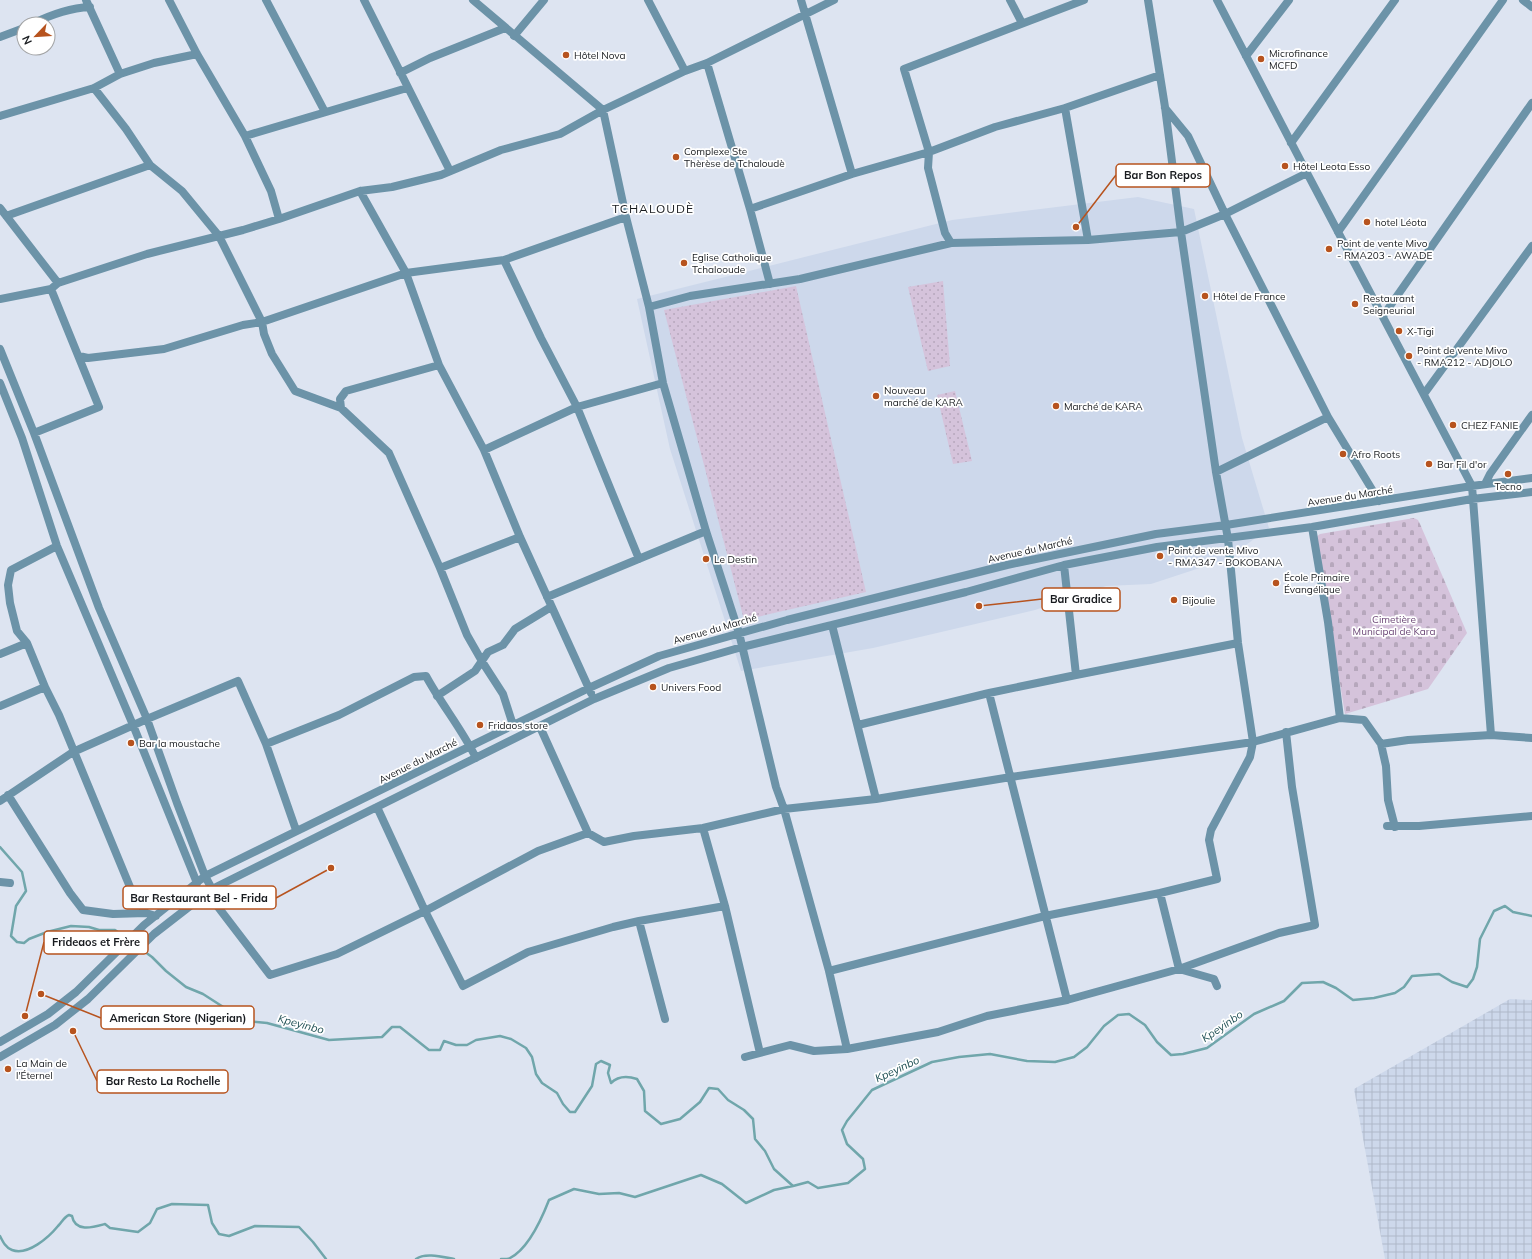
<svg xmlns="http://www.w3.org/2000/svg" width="1532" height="1259" font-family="Mulish,sans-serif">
<defs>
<pattern id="industrial-grid" width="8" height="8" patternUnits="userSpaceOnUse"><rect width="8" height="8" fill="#cdd8eb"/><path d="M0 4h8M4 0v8" fill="none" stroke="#afb9c9"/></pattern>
<pattern id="grass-dots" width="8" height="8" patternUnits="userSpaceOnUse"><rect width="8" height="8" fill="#d5c3db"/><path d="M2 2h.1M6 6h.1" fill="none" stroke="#b6a7bc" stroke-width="1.8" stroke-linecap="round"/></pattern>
<pattern id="cemetery-stones" width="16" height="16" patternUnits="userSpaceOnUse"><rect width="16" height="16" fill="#d5c3db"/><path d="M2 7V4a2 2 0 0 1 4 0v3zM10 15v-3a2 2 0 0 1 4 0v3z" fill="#b6a7bc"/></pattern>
</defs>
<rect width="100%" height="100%" fill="#dde4f1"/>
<path fill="#cdd8eb" d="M1138,197L1194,209L1242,438L1269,528L1227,559L1151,584L1106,586L1035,610L873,648L741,671L670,449L637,299L952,220Z"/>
<path fill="url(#industrial-grid)" d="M1510,999L1532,1000V1259H1385L1354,1089Z"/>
<path fill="url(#grass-dots)" d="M943,281L950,366L928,371L908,287Z
M796,286L866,592L744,620L664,310Z
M955,391L972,461L953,464L937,395Z"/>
<path fill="url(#cemetery-stones)" d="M1414,518L1418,520L1420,524L1467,633L1428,689L1345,714L1316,537L1320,534Z"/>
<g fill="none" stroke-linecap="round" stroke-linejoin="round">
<path stroke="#70a6ab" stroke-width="2.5" d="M0,847L22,872L26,891L16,906L11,936L17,942L24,943L29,939L47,932L71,926L89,927L99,930H115L152,957L166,971L186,987L203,994L245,1021L267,1023L329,1040L382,1037L392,1027H400L429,1050H440L444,1041L456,1045H467L476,1040L500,1036L511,1039L526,1048L532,1057L536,1074L542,1083L557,1093L563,1104L570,1112H575L592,1086L596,1064L601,1061L610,1065L608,1073L611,1083C618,1076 628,1076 637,1079L644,1091L645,1111L661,1124L680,1119L700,1102L709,1088L718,1089L728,1100L744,1110L753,1119L755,1139L765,1151L774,1169L793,1186L808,1182L818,1188L848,1183L865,1169L863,1159L847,1144L842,1130L847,1121L872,1090L932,1062L959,1057L990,1054L1027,1061L1055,1062L1074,1057L1087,1047L1104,1026L1118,1015L1129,1014L1145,1025L1157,1042L1171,1055L1183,1054L1207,1048L1254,1014L1284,1001L1302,983L1323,982L1336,988L1353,1000L1374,998L1395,993L1404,987L1412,976L1439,974L1452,982L1467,987L1473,979L1477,967L1480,939L1494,911L1505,906L1513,912L1532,916
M0,1236C3,1242 6,1248 12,1250C28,1256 49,1237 58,1226C62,1222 64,1217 69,1215L72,1216C75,1233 94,1227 105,1224L110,1228L138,1232L150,1223L157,1209L172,1204L208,1205L212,1223L219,1234L229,1236L255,1226L299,1227L313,1242L326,1259
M416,1259C425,1252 443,1257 454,1259
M501,1259C504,1259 508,1259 510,1258C528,1249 542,1218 549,1200L574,1189L599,1194L619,1193L635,1197L701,1175L722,1184L746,1203L774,1190L793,1186"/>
<path stroke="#6c93a8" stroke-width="8" d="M86,0L120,74
M169,0L197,54L245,136
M266,0L325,112
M364,0L450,171
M473,0L603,110L685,71L707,63L834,0
M648,0L685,71
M801,0L852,174L929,152L904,69L1084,0
M1010,0L1022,23
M1217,0L1307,173L1472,486L1491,735
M1523,0L1532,7
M32,24C50,15 69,8 90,7
M514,36L544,0
M0,37L24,28
M1246,56L1289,0
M707,63L750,209L770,284
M400,73L430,58L505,28
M94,88L126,129L150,165L182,191L219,236L262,322L264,334L272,354L295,391L341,408
M1065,108L1160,75
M1165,108L1188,136L1225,214L1328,417L1379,501
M0,116L94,88L120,74L154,63L197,54
M1291,143L1395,0
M360,191L406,273L504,260L626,217
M0,208L58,283
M750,209L852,174
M6,216L150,165
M279,219L271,191L245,136L407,88
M1338,232L1503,0
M951,243L945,233L928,168L929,152L995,127L1065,108L1088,240
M504,260L541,338L577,407L639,559
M0,299L51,289L58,283L147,254L243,230L279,219L360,191L392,187L441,175L501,150L560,134L603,110L626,217L649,307L663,383L706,531L739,633L776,787L784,809L829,971L847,1049
M649,307L690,296L800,279L951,243L1088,240L1181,232L1225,214L1307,173
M1383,316L1532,103
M0,349L34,433L99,608L147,719L177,803L205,876L212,889L215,903L270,975L337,954L425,911L538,851L588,833
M79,356L88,358L164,349L243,325L262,322L406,273L439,365L484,450L520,537L591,693
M439,365L346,391L340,399L341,408L389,453L440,568L467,635L483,663L503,694L513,725
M0,383L22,438L57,546L133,725L197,883
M1424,394L1532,246
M34,433L99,407L51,289
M484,450L577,407L663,383
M1216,472L1328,417
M1485,484L1490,474L1532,415
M1312,527L1328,622L1340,718L1364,720L1381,744L1386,766L1388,800L1395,827
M57,546L11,570L8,585L10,603L17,631L27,643L45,687L59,715L130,887L146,913L156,916
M1064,565L1076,675
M440,568L520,537
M547,597L706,531
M832,625L876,799
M0,654L27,643
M989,693L1067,1000
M437,696L475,671L488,652L503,645L515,629L551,607
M0,706L45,687
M858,725L989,693L1076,675L1238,643
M540,727L588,833L604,842L634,836L703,828L784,809L876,799L1011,777L1253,742L1340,718
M266,744L339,715L414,677L426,676C441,704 462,729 476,758
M1381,744L1408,740L1491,735L1532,738
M8,795L70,893L83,910L113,914L146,913
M0,801L73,752L147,719L238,681L266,744L296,830
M377,807L425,911L463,986L528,952L613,927L639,921L725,906
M1387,826H1419L1532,816
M703,828L725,906L760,1053
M0,882L10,883
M1160,893L1179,969L1214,979L1217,986
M639,921L665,1019
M829,971L1045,916L1160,893L1217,879L1209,840L1211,830L1250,757L1253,742L1238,643L1228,539L1216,472L1181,232L1165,107L1148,0
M0,1042L48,1014L76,992L144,925L205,876L589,688L659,656L787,620L1007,565L1156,534L1226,525L1472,486L1532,478
M0,1057L55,1025L88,999L154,934L212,889L594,699L669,668L742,647L966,592L1064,565L1157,547L1312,527L1472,499L1532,492
M745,1057L790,1045L814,1051L847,1049L938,1032L987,1016L1067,1000L1179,969L1279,933L1315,925L1292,787L1286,732"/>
</g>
<g fill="#b7531e" stroke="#fff" stroke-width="1.5">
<circle cx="566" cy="55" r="4"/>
<circle cx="1261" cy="59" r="4"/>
<circle cx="676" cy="157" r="4"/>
<circle cx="1285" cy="166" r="4"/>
<circle cx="1367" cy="222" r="4"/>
<circle cx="1329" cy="249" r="4"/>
<circle cx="684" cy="263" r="4"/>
<circle cx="1205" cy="296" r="4"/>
<circle cx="1355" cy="304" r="4"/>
<circle cx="1399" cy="331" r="4"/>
<circle cx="1409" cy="356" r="4"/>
<circle cx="876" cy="396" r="4"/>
<circle cx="1056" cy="406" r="4"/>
<circle cx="1453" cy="425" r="4"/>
<circle cx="1343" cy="454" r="4"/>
<circle cx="1429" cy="464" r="4"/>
<circle cx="1508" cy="474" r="4"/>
<circle cx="1160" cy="556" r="4"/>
<circle cx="706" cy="559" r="4"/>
<circle cx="1276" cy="583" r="4"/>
<circle cx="1174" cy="600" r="4"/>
<circle cx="653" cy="687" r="4"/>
<circle cx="480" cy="725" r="4"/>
<circle cx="131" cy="743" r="4"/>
<circle cx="8" cy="1069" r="4"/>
</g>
<g text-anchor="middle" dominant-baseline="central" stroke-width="3.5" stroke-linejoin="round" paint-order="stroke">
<g font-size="10" fill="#181b1f" stroke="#fff" text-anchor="start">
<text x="1269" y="53">Microfinance<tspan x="1269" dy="12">MCFD</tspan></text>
<text x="574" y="55">Hôtel Nova</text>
<text x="684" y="151">Complexe Ste<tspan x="684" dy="12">Thèrèse de Tchaloudè</tspan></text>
<text x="1293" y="166">Hôtel Leota Esso</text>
<text x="1375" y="222">hotel Léota</text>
<text x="1337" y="243">Point de vente Mivo<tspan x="1337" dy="12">- RMA203 - AWADE</tspan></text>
<text x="692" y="257">Eglise Catholique<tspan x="692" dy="12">Tchalooude</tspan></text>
<text x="1213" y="296">Hôtel de France</text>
<text x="1363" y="298">Restaurant<tspan x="1363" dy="12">Seigneurial</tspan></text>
<text x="1407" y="331">X-Tigi</text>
<text x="1417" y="350">Point de vente Mivo<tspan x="1417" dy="12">- RMA212 - ADJOLO</tspan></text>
<text x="884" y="390">Nouveau<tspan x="884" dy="12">marché de KARA</tspan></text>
<text x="1064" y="406">Marché de KARA</text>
<text x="1461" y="425">CHEZ FANIE</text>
<text x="1351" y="454">Afro Roots</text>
<text x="1437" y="464">Bar Fil d'or</text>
<text x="1508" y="486" text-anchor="middle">Tecno</text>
<text x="1168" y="550">Point de vente Mivo<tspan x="1168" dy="12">- RMA347 - BOKOBANA</tspan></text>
<text x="714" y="559">Le Destin</text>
<text x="1284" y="577">École Primaire<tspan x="1284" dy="12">Évangélique</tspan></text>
<text x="1182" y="600">Bijoulie</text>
<text x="661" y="687">Univers Food</text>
<text x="488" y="725">Fridaos store</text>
<text x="139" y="743">Bar la moustache</text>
<text x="16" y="1063">La Main de<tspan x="16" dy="12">l'Éternel</tspan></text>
</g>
<g font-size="10" fill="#181b1f" stroke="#fff">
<text transform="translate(1350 496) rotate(-9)">Avenue du Marché</text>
<text transform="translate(1030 550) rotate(-13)">Avenue du Marché</text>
<text transform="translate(715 629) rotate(-16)">Avenue du Marché</text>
<text transform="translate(418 761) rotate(-27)">Avenue du Marché</text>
</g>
<g font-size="10" fill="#6b4676" stroke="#fff">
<text x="1394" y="619">Cimetière<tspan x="1394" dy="12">Municipal de Kara</tspan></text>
</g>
<g font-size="11" font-style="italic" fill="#1f4f54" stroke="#fff">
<text transform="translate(301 1024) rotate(15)">Kpeyinbo</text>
<text transform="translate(1222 1026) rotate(-34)">Kpeyinbo</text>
<text transform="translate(897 1069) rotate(-25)">Kpeyinbo</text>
</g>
<g font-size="12" letter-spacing="1" fill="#181b1f" stroke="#fff">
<text x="653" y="208">TCHALOUDÈ</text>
</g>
</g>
<path fill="none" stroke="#b7531e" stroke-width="1.5" d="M1076 227L1116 175M979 606L1042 599M331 868L276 898M25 1016L44 942M41 994L101 1018M73 1031L97 1081"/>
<g fill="#b7531e" stroke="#fff" stroke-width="1.5">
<circle cx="1076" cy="227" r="4"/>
<circle cx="979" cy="606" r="4"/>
<circle cx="331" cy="868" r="4"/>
<circle cx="25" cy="1016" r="4"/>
<circle cx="41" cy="994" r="4"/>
<circle cx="73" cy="1031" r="4"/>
</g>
<g fill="#fff" stroke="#b7531e" stroke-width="1.5">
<rect x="1116" y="164" width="94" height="23" rx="4"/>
<rect x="1042" y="588" width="78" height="23" rx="4"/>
<rect x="123" y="886" width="153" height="23" rx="4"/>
<rect x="44" y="931" width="104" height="23" rx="4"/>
<rect x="101" y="1006" width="153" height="23" rx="4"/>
<rect x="97" y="1070" width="131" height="23" rx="4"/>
</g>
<g font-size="11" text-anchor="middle" font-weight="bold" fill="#181b1f">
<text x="1163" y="179">Bar Bon Repos</text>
<text x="1081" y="603">Bar Gradice</text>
<text x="199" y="902">Bar Restaurant Bel - Frida</text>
<text x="96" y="946">Frideaos et Frère</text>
<text x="178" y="1022">American Store (Nigerian)</text>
<text x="163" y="1085">Bar Resto La Rochelle</text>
</g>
<g transform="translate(36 36) rotate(245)"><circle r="19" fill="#ffffff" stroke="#a3a4a5"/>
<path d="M0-3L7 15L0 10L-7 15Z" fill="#b7531e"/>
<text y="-6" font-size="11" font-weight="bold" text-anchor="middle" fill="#181b1f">N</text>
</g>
</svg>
